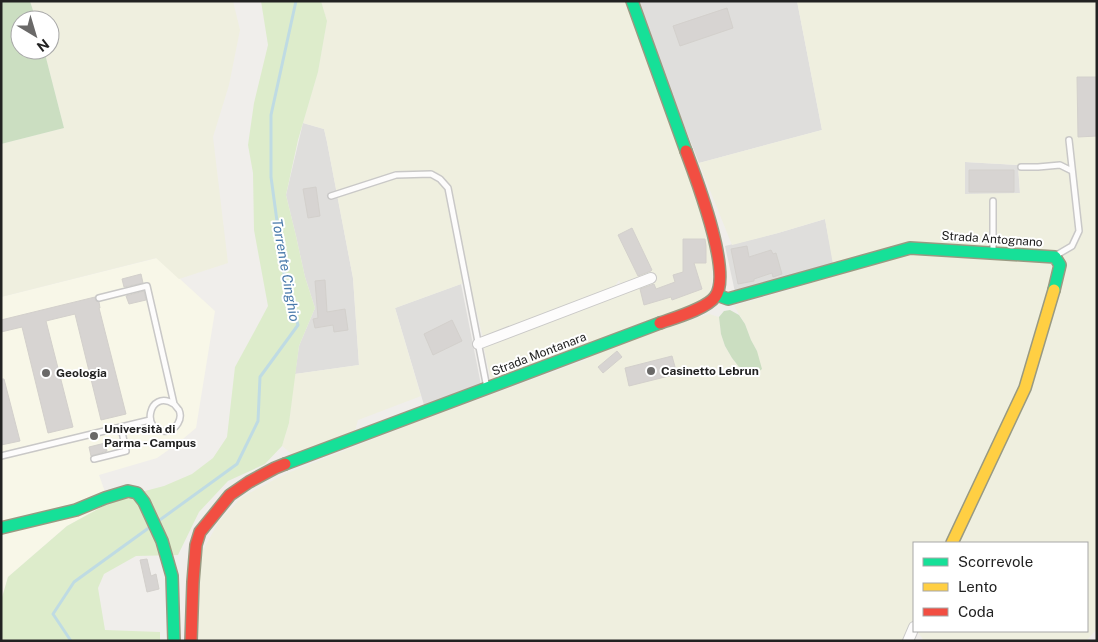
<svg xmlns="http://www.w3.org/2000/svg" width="1098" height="642" font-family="'Public Sans',sans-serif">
<rect width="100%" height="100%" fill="#f0eeeb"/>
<path fill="#dfdedc" d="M635,1H797L822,130L699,163Z
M303,123L324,129L327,142L353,278L359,365L295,374L299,346L315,308L305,277L296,236L286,195Z
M965,162L1018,165L1020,194H965Z
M825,219L834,266L735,292L725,246L778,233Z
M461,284L481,385L424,405L395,308Z"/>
<path fill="#f8f7e8" d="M157,258L215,311L196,428L177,444L157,458L99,475L109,503L67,526L8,577L1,601V297Z"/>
<path fill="#efefdf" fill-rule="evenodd" d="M30,1H233L240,30L229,85L213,137L228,263L179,279L156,258L1,297V144L64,128L44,50H50V20H36Z
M321,1H625L695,193L713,259L712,280L709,297L671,327L709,314L719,317L721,334L725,346L732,358L739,367L748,373L756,374L757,351L751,340L745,324L734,306L835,276L825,219L778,233L732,245L699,163L822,130L797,1H1097V629L1086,641H924L917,631H1087V543H914V631L912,641H197L201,554L219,521L242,497L285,474L412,424L588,359L587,352L491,381L483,344L624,291L619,280L613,289L483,338L469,282L461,284L395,308L421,396L358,420L355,431L293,455L282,446L289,423L295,374L359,365L353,278L327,142L324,129L303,123L318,72L327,21ZM965,162L1018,165L1020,193L965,194Z"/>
<path fill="#ddeccb" d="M261,1H321L327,21L318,72L298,140L286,195L296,236L305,277L315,308L299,346L289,423L282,446L265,464L228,481L199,512L178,555L136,556L104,574L98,588L105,630L160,632V641H1V601L8,577L67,526L109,503L145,491L164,486L192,474L213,458L227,437L235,367L253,334L268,306L254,230L253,173L248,145L254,103L268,45Z"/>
<path fill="#cbdec1" d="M1,1H30L36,20H20V50H44L64,128L1,144Z
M730,310L739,315L745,324L751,340L757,351L762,369L756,374L748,373L739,367L732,358L725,346L721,334L719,317L724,311Z"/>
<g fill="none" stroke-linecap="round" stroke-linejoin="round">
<path stroke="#bfdbe3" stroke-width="3" d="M157,522L237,464L258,421L260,377L298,325L285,280L271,177V115L296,1
M71,641L53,614L74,582L150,527"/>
</g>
<path fill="#d7d4d2" stroke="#d3d0cc" d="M727,8L733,28L680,46L673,26Z
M1077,77H1097V136L1078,137Z
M969,170H1014V192H969Z
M316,187L320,216L308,218L303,189Z
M632,228L652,270L651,271L638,276L618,235Z
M683,239H705L706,246V263H694L702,289L672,300L671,297L644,305L640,289L654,284L656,289L675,282L673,275L683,272Z
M747,246L749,257L771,250L773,254L776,253L782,274L773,277L772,273L754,279V281L738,284L731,249Z
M141,274L143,283L124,287L122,279Z
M325,280L327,312L345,309L348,330L334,332L333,325L315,328L313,319L318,318L315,281Z
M144,291L146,300L129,304L126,296Z
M95,297L96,301L99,302L100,308H99L126,414L101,420L75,314L46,321L73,427L48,433L22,327L1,332V320Z
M452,320L462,341L433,355L424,334Z
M617,351L622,357L603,373L598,367Z
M672,356L677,374L629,386L625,368Z
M1,379H4L20,441L1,445Z
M105,443L107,451L91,456L89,447Z
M147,559L151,576L156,574L159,589L147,592L140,560Z"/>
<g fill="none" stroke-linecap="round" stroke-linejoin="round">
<defs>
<path id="lane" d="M1021,167H1038L1060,165L1072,171
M331,196L396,175L431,174L440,179L448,188L487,388
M993,252V201
M1055,256L1072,246L1079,231L1069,140
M99,298L147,286L174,404C175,405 178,409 179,410C183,419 176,430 167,431C140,434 148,388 174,404
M1,456L150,420
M94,459L126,451L121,427"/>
<path id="street" d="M478,344L651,278
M908,641L914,627"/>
<path id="fast" d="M632,1L686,151
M717,295L728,299L910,248L1055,257L1060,265L1054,290
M285,464L660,323
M1,528L76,510L105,498L128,491L137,493L144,502L162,541L172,576L174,641"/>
<path id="slow" d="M952,543L1025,388L1054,290"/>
<path id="jam" d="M660,323C674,318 706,309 715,297C733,274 696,178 686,151
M191,641L193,582L196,545L200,532L230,495L249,482L275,468L285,464"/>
</defs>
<use href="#lane" stroke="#c9c8c7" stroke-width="8"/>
<use href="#street" stroke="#c9c8c7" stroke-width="12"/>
<use href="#fast" stroke="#999a82" stroke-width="14"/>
<use href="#slow" stroke="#999a82" stroke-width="14"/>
<use href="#jam" stroke="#999a82" stroke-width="14"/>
<use href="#lane" stroke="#fdfcfc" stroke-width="5"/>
<use href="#street" stroke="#fdfcfc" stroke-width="10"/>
<use href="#fast" stroke="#16e098" stroke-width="11"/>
<use href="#slow" stroke="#ffcf43" stroke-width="11"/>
<use href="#jam" stroke="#f24e42" stroke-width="11"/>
</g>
<g fill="#6a6968" stroke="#fff" stroke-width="2">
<circle cx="651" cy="371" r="5"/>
<circle cx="46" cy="373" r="5"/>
<circle cx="94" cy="436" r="5"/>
</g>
<g text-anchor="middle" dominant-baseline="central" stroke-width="4" stroke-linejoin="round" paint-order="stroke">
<g font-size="12" fill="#222" stroke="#fff">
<text transform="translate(992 239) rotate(4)">Strada Antognano</text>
<text transform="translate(539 354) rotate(-21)">Strada Montanara</text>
</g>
<g font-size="12" font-weight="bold" fill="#222" stroke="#fff" text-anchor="start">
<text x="661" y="371">Casinetto Lebrun</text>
<text x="56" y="373">Geologia</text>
<text x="104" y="429">Università di<tspan x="104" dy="14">Parma - Campus</tspan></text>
</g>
<g font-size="14" font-style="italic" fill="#4a7aab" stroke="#fff">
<text transform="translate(286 270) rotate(80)">Torrente Cinghio</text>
</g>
</g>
<rect width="1098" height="642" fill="none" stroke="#222222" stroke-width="5"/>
<rect x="913" y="542" width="175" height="90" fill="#ffffff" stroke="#a7a7a7"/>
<rect x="923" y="558" width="25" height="8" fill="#16e098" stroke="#a7a7a7"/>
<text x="958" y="567" font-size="15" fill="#222222">Scorrevole</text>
<rect x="923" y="583" width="25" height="8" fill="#ffcf43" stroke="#a7a7a7"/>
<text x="958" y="592" font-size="15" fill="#222222">Lento</text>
<rect x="923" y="608" width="25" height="8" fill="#f24e42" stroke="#a7a7a7"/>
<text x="958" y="617" font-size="15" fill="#222222">Coda</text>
<g transform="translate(35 35) rotate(142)"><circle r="24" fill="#ffffff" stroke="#a7a7a7"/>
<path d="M0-4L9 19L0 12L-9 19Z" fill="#6a6968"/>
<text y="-8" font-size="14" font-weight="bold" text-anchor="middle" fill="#222222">N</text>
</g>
</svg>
